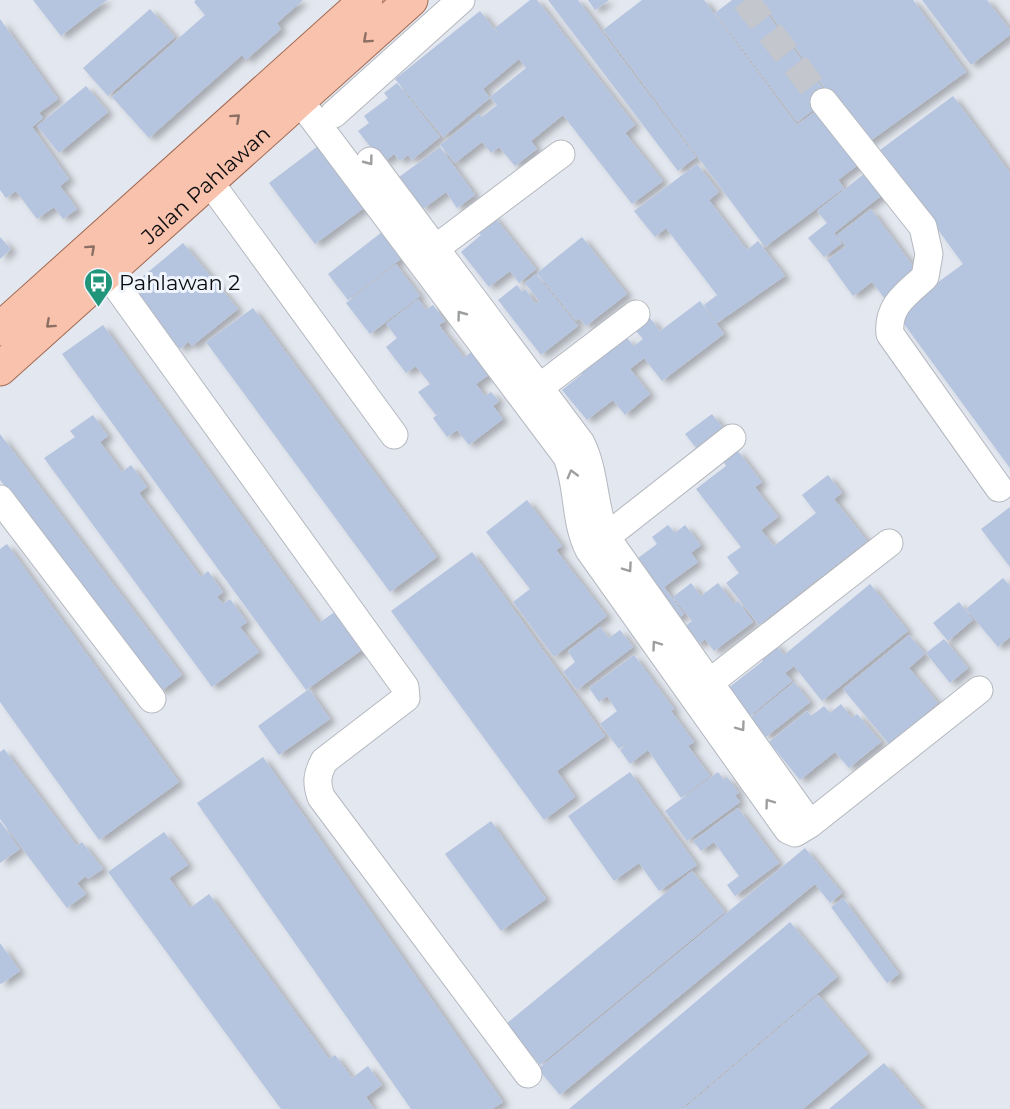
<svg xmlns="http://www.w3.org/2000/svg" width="1010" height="1109" font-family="Montserrat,sans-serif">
<defs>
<filter id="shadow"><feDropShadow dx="6" dy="3.5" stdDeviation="3" flood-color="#0004"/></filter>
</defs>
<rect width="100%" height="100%" fill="#e3e7ef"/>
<path fill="#b5c4df" filter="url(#shadow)" d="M33,0H107L61,36Z
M196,0H303L277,23L281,29L246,60L242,55L149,138L112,97L205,15L194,2Z
M530,0H537L635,125L625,133L663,181L632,204L563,115L531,141L537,149L515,166L499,147L491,153L482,142L455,163L440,145L479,114L482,117L497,105L490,97L526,68L519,59L483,89L490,98L443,137L395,79L480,11L503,40L495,28Z
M548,0H578L696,157L678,171Z
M588,0H609L595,10Z
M642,0H704L797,125L825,104L866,159L838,180L844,188L765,247L603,30Z
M732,0H757L830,98L797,122L715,13Z
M760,0H913L966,72L866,144Z
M922,0H987L1010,30V35L971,65Z
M150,9L175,37L108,96L83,68Z
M0,19L58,99L39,113L43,118L32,127L69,179L60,186L77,209L63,219L54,207L37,219L16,191L6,198L0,190Z
M397,83L440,137L412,160L408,155L400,161L394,154L383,163L358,131L369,123L364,116L388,98L384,93Z
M86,86L108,112L59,153L37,126Z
M953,96L1010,173V468L896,313L963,264L880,150Z
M322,143L368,205L315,244L269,183Z
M440,147L475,195L457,208L446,192L423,209L399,177Z
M697,164L719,192L709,200L747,250L758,241L785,276L717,323L704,305L717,295L666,228L655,237L634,211Z
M869,170L886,192L834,233L842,243L824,257L808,238L827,223L817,211Z
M871,209L919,274L885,299L872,282L853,296L827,260L846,246L837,235Z
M492,214L536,269L519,283L510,271L489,287L461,252L481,235L475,228Z
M382,232L402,258L348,300L328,274Z
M0,237L11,249L0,259Z
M582,237L627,294L586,326L579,318L576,321L537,273Z
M183,243L238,309L192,346L188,342L180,349L129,288Z
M396,264L420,296L370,334L346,303Z
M536,274L578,326L541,355L498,300L517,285L522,292L525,289L536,304L539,301L525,283Z
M418,299L426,310L433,305L445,321L439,325L464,358L472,351L490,374L476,384L485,396L491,392L499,401L493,406L503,419L469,445L457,430L447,437L433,418L453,402L436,415L418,392L430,384L416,366L406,373L386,347L397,338L386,324Z
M700,301L724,334L662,381L644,358L630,369L650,394L625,415L613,400L587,420L562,390L582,374L576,367L608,341L614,348L627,338L634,346L643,339L635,330L650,318L660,331Z
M253,308L437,557L390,592L206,342Z
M103,325L319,623L339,609L366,647L306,690L62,354Z
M712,414L727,433L701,454L685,434Z
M93,415L108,436L100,442L122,472L131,465L147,487L139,493L201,577L208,571L223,592L217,597L223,604L230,599L247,622L240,627L259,652L212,687L44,458L75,437L70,431Z
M0,434L182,675L160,692L0,480Z
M737,450L762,482L755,487L778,517L761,530L774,546L816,513L802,495L828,475L842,493L834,499L867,541L759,625L726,583L739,573L727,557L741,547L696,489L726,466L723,461Z
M527,500L562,546L556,550L607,616L554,657L513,602L530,589L486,532Z
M1010,507V567L981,529Z
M668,525L675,533L685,525L701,545L691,553L698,562L664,587L684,614L675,621L634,561L657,544L652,537Z
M7,544L179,782L99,840L0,702V549Z
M472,552L605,736L557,771L575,797L544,820L391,611Z
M1003,578L1010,586V637L998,647L966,609Z
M691,583L701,596L718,583L734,604L738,601L753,622L714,651L705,639L697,645L684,627L692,621L673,597Z
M870,584L908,631L822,701L794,666L785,673L792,681L749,717L727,689L763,661L758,655L774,642L784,655Z
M959,602L973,620L948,641L933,623Z
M600,627L609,638L620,630L633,647L577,690L563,672L575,662L568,651Z
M909,635L925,654L909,668L938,703L889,744L843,689Z
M944,639L968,668L950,683L926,653Z
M634,655L674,709L671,711L694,742L688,746L710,776L681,798L648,750L630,764L620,750L634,738L619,749L600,724L617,711L607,696L599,702L589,688Z
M794,682L810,702L766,737L750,718Z
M309,689L330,719L279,755L258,726Z
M841,704L852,718L857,714L881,742L849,768L835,752L800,780L769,742L807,711L811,716L824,706L830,713Z
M4,749L77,846L82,842L103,869L88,879L86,876L77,883L86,894L67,908L0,819V752Z
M263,757L503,1102L492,1109H411L197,803Z
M630,772L697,865L659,891L639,863L614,881L568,816Z
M718,772L724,780L727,777L739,793L735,795L740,802L687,841L665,811Z
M738,808L779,863L735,896L727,885L739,876L714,842L701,851L693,841Z
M0,821L20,849L0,863Z
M491,821L546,899L501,931L445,854Z
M164,832L188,865L169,878L190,908L209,894L329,1059L335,1055L352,1078L368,1066L382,1085L366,1097L374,1109H281L108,872Z
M805,848L842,893L830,903L815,884L560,1095L538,1069Z
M692,871L725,912L540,1065L506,1024Z
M843,898L899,974L887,983L831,907Z
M790,922L837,977L681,1109H569Z
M0,943L20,971L1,984L0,983Z
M818,995L868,1054L803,1109H683Z
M884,1063L923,1109H829Z"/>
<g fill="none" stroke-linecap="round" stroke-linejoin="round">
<path stroke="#c3c6cd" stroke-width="27" stroke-dasharray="27 14" stroke-linecap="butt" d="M745,0L824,102"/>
<defs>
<path id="minor" d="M288,85L567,457C579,487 574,521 589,550L788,830L795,833L810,824L979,690
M824,102L923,227L929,254L925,277C906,294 887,306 890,334L999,488
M334,114L461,0
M370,161L581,443C596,473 593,507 606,537L810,824
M209,181L394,435
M436,248L561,154
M107,273L405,687L406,698L324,761C317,775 316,782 321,797L528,1074
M540,387L636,314
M0,499L152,699
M592,548L732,438
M709,683L889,543"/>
<g id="major">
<path d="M0,329L366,0"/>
<path id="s1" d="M0,369L411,0"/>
</g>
</defs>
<use href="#minor" stroke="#b4b8bf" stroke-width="29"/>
<use href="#major" stroke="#a26851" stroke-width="35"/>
<use href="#minor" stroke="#fff" stroke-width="27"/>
<use href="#major" stroke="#f8c2ac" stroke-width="33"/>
</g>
<defs><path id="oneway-chevron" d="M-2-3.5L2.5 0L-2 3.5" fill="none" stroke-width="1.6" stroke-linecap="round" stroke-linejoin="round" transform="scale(1.5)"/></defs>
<g stroke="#8d7065">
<use href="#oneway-chevron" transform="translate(367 39) rotate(138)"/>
<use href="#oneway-chevron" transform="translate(236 118) rotate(-42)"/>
<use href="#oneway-chevron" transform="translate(91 249) rotate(-42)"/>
<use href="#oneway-chevron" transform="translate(50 324) rotate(138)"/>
</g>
<g stroke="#9d9e9f">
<use href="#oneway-chevron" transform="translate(369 161) rotate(53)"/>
<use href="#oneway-chevron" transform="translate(461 315) rotate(-127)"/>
<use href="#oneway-chevron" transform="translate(572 474) rotate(-105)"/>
<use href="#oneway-chevron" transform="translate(628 568) rotate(55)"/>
<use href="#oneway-chevron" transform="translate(656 645) rotate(-126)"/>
<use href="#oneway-chevron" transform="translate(741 727) rotate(54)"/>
<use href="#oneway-chevron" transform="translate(769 803) rotate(-126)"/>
</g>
<defs>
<symbol id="bus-pin" viewBox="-11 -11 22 30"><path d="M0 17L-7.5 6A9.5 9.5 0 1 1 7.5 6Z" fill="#219579" stroke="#f0f4fc"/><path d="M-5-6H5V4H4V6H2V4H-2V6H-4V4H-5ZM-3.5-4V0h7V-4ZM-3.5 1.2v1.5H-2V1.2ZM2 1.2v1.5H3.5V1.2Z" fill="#fff"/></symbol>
</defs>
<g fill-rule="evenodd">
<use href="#bus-pin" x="82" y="266" width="33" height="45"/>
</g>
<g text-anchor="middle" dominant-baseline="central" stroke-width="6" stroke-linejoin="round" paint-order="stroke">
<g font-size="21" fill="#0b0c0f" stroke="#f0f4fc">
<text stroke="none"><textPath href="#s1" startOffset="276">Jalan Pahlawan</textPath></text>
</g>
<g font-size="21" fill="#0b0c0f" stroke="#f0f4fc" text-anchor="start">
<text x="119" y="282">Pahlawan 2</text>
</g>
</g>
</svg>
